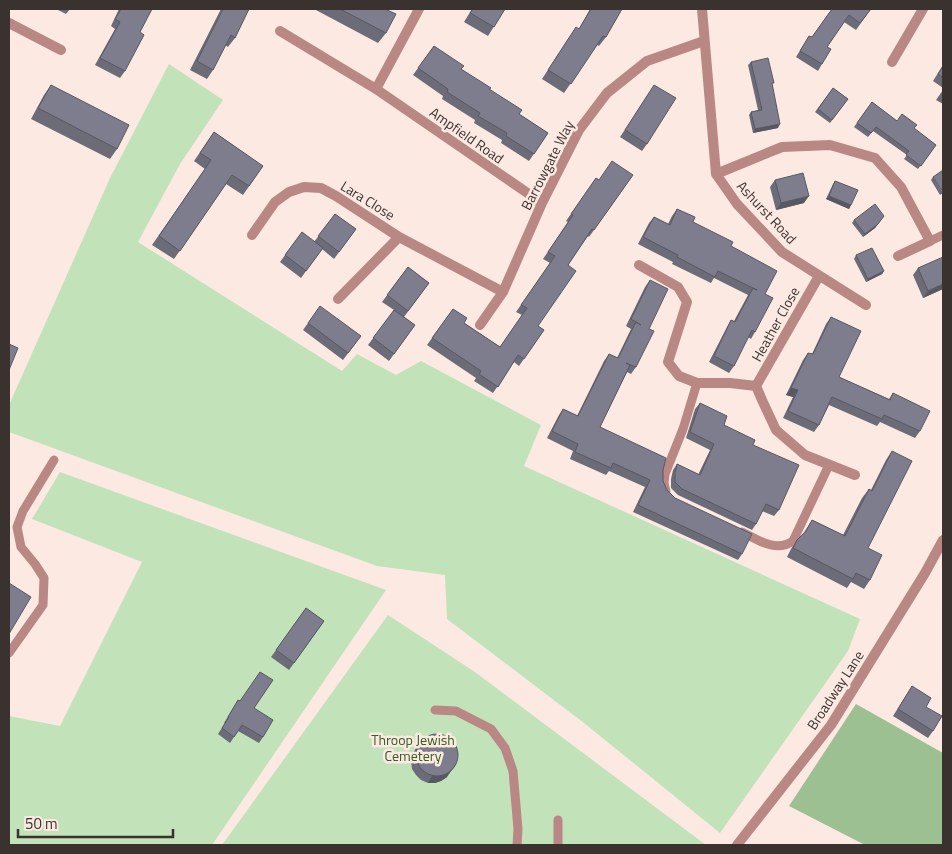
<svg xmlns="http://www.w3.org/2000/svg" width="952" height="854" font-family="'Titillium Web',sans-serif">
<rect width="100%" height="100%" fill="#fce9e2"/>
<path fill="#c2e2b9" d="M169,64L223,100L180,164L138,242L342,371L357,354L396,375L421,361L541,425L524,466L860,619L848,651L720,833L584,723L447,619L445,575L377,566L9,432V405L110,178Z
M60,472L386,590L212,845H9V716L60,726L142,562L32,519Z
M388,615L475,672L706,845H222Z"/>
<path fill="#9cc091" d="M856,704L943,753V845H865L789,806Z"/>
<g fill="none" stroke-linecap="round" stroke-linejoin="round">
<path stroke="#ba8884" stroke-width="9" d="M930,241L943,235
M666,492L664,483L665,474L683,429L697,383
M742,532C758,540 776,553 793,541L829,465
M9,653L43,605L44,578L35,564L21,547L17,527L23,511L54,460
M435,710L456,711L491,729L505,748L513,771L518,829L517,845
M558,820V845"/>
<path stroke="#ba8884" stroke-width="10" d="M702,9L716,174L737,204L782,252L866,305
M9,23L61,50
M280,31L376,89L542,203
M892,62L923,9
M376,89L419,9
M716,174L782,147L830,145L875,158L901,187L930,241L898,256
M252,235L275,202L289,192L304,187L321,188L336,196L399,237L503,292
M639,265L678,287L687,302L668,362L679,376L697,383H730L756,386L762,400L776,430L805,455L855,475
M338,299L399,237
M480,325L503,292L542,203L579,130L607,93L647,61L704,41
M756,386L819,276
M737,845L831,725L925,573L943,540"/>
</g>
<path fill="#6c6c79" d="M56,9H70L66,14Z
M119,9H152L140,32L125,71L120,78L95,65L115,29L111,26Z
M221,9H249L235,38L228,47L225,45L213,70L207,79L190,70Z
M314,9H385L386,33L378,43Z
M472,9H505L488,36L464,22Z
M590,9H622L606,37L599,46L597,45L564,93L542,79L570,36L579,29Z
M832,9H871L856,30L844,22L827,47L822,64L818,71L796,57L809,36L812,37Z
M434,46L461,69L489,89L519,114L548,133L529,161L501,143L502,140L474,123L475,120L442,99L443,96L413,75Z
M751,62L772,85L778,128L753,133L749,115L751,112L758,110L748,65Z
M943,65V88L933,81Z
M51,85L117,149L110,159L31,119L44,95Z
M833,88L848,99L830,123L815,112Z
M943,90V104L936,100Z
M650,92L647,144L642,151L620,137Z
M872,102L897,121L914,129L936,145L918,169L904,159L907,155L873,131L868,137L854,127Z
M214,132L263,166L243,195L226,184L174,259L152,245L205,169L194,161Z
M633,175L589,237L588,236L568,265L538,326L544,330L519,366L514,362L493,393L474,381L476,378L427,345L453,309L464,323L500,347L522,315L516,312L550,263L543,259L568,222L566,221L596,178L599,180Z
M933,177L943,193L940,195L931,180Z
M775,180L804,203L776,210L770,187Z
M835,181L851,205L849,209L826,199L833,184Z
M677,209L693,222L731,246L765,294L755,332L751,339L748,337L734,366L729,373L709,362L727,327L731,320L734,321L748,295L714,278L711,283L672,264L673,262L638,244L649,223L654,217L668,224L672,216Z
M335,214L356,229L334,259L322,249L301,278L280,262L302,232L314,242Z
M884,216L875,228L863,237L852,223L854,220Z
M856,255L884,271L882,274L866,282L854,259Z
M408,267L429,283L404,317L415,325L389,361L368,345L394,310L382,302Z
M918,268L943,289L923,298L913,275Z
M650,280L649,329L636,367L631,374L627,372L600,427L663,470V481L667,490L675,498L742,554L738,560L633,512L645,487L609,471L606,475L570,459L573,451L547,438L559,415L563,409L577,416L604,361L609,354L617,358L631,329L626,326L645,287Z
M831,317L839,377L889,399L893,393L920,431L915,438L880,422L877,426L829,405L819,425L814,432L783,418L793,397L786,395L803,360L808,353L812,354L826,324Z
M308,323L361,336L343,360L303,330Z
M700,403L724,425L753,445L779,510L774,516L762,511L756,524L752,530L678,495L671,488V479L673,470L677,464L698,475L710,450L686,438L695,409Z
M892,451L868,548L870,580L864,589L851,582L847,588L787,557L791,549L797,540L803,534L812,520L843,535L862,498L869,489L871,490L886,460Z
M306,608L324,621L289,670L271,657Z
M912,686L926,707L933,731L928,738L893,716Z
M238,700L254,708L263,737L259,743L238,731L230,743L218,734L225,723H224Z
M420,741L447,777L441,781L435,783H428L421,780L416,775L412,769L411,761L412,755Z"/>
<path fill="#585863" d="M780,124L778,128L753,133L755,129Z
M809,196L804,203L776,210L781,203Z
M829,196L851,205L849,209L826,199Z
M878,224L875,228L863,237L865,234Z
M884,271L882,274L866,282L868,279Z
M943,284V289L923,298L928,291Z
M791,388L798,390L793,397L786,395Z
M456,764L447,777L441,781L435,783H428L432,776Z"/>
<path fill="#7d7d8d" stroke="#585863" d="M121,9H152L140,32L144,35L125,71L100,58L120,22L115,19Z
M223,9H249L235,38L231,35L213,70L197,61Z
M340,9H385L396,14L386,33Z
M473,9H505L494,27L470,13Z
M591,9H622L606,37L603,36L571,84L548,70L576,27L579,29Z
M832,9H871L860,23L849,15L827,47L831,49L822,64L800,51L809,36L812,37Z
M434,46L464,66L461,69L491,88L489,89L522,110L519,114L548,133L534,154L506,136L507,133L478,116L480,113L447,92L448,89L418,68Z
M768,58L774,83H772L780,124L755,129L751,112L762,110L751,62Z
M943,66V78L938,74Z
M51,85L129,125L117,149L38,108Z
M654,85L676,98L647,144L625,130Z
M833,88L848,99L832,120L818,109Z
M872,102L897,121L902,114L917,125L914,128L936,145L921,166L906,155L909,151L876,127L871,133L857,123Z
M214,132L263,166L249,186L232,175L180,251L159,236L211,160L200,153Z
M612,161L633,175L594,230L592,229L568,265L576,271L538,326L544,330L524,359L518,355L498,387L479,374L481,371L432,338L453,309L467,318L464,323L500,347L527,308L521,305L555,256L548,252L573,215L571,214L596,178L599,180Z
M943,170V192L933,177Z
M803,173L809,196L781,203L775,180Z
M835,181L858,190L851,205L829,196Z
M875,204L884,216L878,224L865,234L854,220Z
M677,209L695,217L693,222L733,242L731,246L777,271L765,294L773,298L755,332L752,330L734,366L714,356L731,320L735,322L753,288L757,290L718,271L715,277L677,257L678,255L643,237L654,217L670,225Z
M335,214L356,229L339,252L318,236Z
M302,232L323,248L306,271L285,255Z
M872,248L884,271L868,279L856,255Z
M943,257V284L928,291L918,268Z
M408,267L429,283L408,311L387,295Z
M650,280L668,289L649,329L654,331L636,367L626,363L630,365L600,427L666,458L663,470V481L667,490L675,498L752,534L742,554L638,505L650,480L613,463L611,468L575,452L578,444L552,431L563,409L578,416L609,354L618,358L636,322L641,325L631,319Z
M320,306L361,336L348,353L308,323Z
M394,310L415,325L394,354L373,338Z
M831,317L861,331L839,377L890,400L893,393L930,411L920,431L884,415L882,419L832,397L819,425L788,411L798,390L791,388L808,353L813,354Z
M9,344L18,348L9,370Z
M700,403L727,416L724,425L755,440L753,445L799,465L779,510L766,504L756,524L682,489L675,482V473L677,464L700,475L714,444L690,432Z
M892,451L912,461L868,548L882,555L870,580L856,573L853,579L793,548L797,540L806,531L812,520L845,536L869,489L872,491Z
M9,583L31,597L9,634Z
M306,608L324,621L294,663L276,650Z
M260,672L273,680L254,708L273,720L263,737L242,725L234,737L222,728L229,717H228L238,700L240,701Z
M912,686L931,698L926,707L942,716L933,731L898,709Z
M416 755a21 21 0 1 1 42 0a21 21 0 1 1-42 0Z"/>
<g text-anchor="middle" dominant-baseline="central" stroke-width="5" stroke-linejoin="round" paint-order="stroke">
<g font-size="14" fill="#39322f" stroke="#fce9e2">
<text transform="translate(467 135) rotate(35)">Ampfield Road</text>
<text transform="translate(547 165) rotate(-63)">Barrowgate Way</text>
<text transform="translate(368 200) rotate(32)">Lara Close</text>
<text transform="translate(767 212) rotate(47)">Ashurst Road</text>
<text transform="translate(775 324) rotate(-61)">Heather Close</text>
<text transform="translate(835 690) rotate(-57)">Broadway Lane</text>
</g>
<g font-size="14" fill="#326021" stroke="#fce9e2">
<text x="413" y="739">Throop Jewish<tspan x="413" dy="16">Cemetery</tspan></text>
</g>
</g>
<rect width="952" height="854" fill="none" stroke="#39322f" stroke-width="20"/>
<path d="M18 829v8h155v-8" fill="none" stroke="#39322f" stroke-width="2.5"/>
<text x="25" y="829" font-size="15" fill="#39322f" stroke="#fce9e2" stroke-width="4" paint-order="stroke">50 m</text>
</svg>
